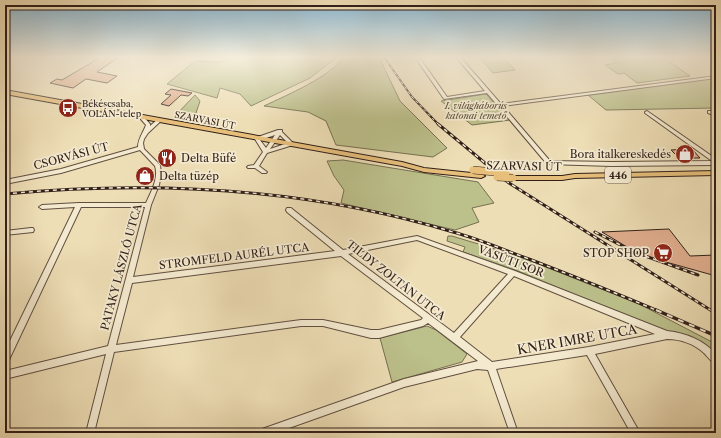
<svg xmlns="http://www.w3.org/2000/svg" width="721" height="438" font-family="'Libre Caslon Text',serif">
<rect width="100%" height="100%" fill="#eedeb6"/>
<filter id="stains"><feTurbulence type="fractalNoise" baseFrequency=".005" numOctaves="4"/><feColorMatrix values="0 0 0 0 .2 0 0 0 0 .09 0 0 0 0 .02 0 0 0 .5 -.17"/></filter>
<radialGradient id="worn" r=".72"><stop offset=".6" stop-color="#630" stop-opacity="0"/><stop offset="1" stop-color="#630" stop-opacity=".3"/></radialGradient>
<path fill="#bcc08b" stroke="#767052" d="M224,57H337L310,78L251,106L240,94L220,88L217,98L167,84L195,61L221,62Z
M344,57H379L400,101L447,148L433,157L336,145L326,121L308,112L264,106C287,95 330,77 344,57Z
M479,57H503L515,70L493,73Z
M610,57H663L690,76L637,83L624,73L618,74L605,65L617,63Z
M716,77V108L606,110L588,95Z
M486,94L510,120L472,125L441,101Z
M195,95L200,101L194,119L175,116Z
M343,160L478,182L494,203L472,208L479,222L455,230L341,203L344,190L334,176L327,161Z
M448,236H452L518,256L639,304L714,343L712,352L518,271L463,252L465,247L447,241Z
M427,326L436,330L467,354L462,362L392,382L380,338Z"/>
<path fill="#e1ae8e" stroke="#301f19" d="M101,57H119L97,72L117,76L107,83L86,79L73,88L50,83L57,79L62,80Z
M171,89L192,93L188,96L181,95L169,106L161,104L171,95L165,94Z
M692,149L700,158H679L671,150Z
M669,229L690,256L716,255V276L655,259L632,250L602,232Z"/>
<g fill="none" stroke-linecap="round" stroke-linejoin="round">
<defs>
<path id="minor" d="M415,57H419L447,97L485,91L456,57H460L501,104L716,76V78L503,106L550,161L612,162L712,161L645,113V112L647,111L716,159V165L612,166L547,164L487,93L444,99Z
M708,111H712L716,113V116L708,113Z
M139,116H143L150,124V126L158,119H160L162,120L148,133L144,139L143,143L144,149L160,165L161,174L159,185L151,205L133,277L335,251L287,212L286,210L287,208H291L343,250L417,236L515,271L667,331C686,333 703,340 716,354V364C711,362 708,357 704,353C694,344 681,339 667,339L595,354L640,433H631L587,355L496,369L518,433H510L488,370L477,369L404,387L275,433H258L259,430L262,429L404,379L478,361L428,323L423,326L379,338H371L323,326H301L114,352L94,433H86L106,354L5,379V371L108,346L145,207H81L8,362L5,363V351L75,207L42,209L39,207L42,205L79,203H146C151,192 159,178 155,166L140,150L61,173L5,184V180L61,169L138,147C138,139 143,133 146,125L139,117ZM417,240L508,274L454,333L348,254ZM341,256L423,318L421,320L379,330H371L323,320H301L116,345L132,283ZM514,276L655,334L589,347L492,362L460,337Z
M278,130H282V132L293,143V145L267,153L259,166L267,172L266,173H262L255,168H248L247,167L248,166L254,165L263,152L255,139V138ZM275,135L266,148L260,140ZM280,135L288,143L270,149Z
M31,228H33L34,230L33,232L5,235V231Z"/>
<path id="major" d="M5,90L402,162L424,168L481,174L485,176L481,178L424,172L402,166L5,94Z
M716,171V175L575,178L562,180H513L509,178L513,176H562L575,174Z"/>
</defs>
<use href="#minor" stroke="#604f40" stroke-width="2"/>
<use href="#major" stroke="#301f19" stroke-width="2"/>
<use href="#minor" fill="#f4ead0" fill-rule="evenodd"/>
<use href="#major" fill="#e7bf7b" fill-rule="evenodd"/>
<defs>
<path id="rail-far2" d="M384,57L412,97L439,125"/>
<path id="rail-far1" d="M438,124L509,183L712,311
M5,194C155,180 308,188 453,232C479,239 504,250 529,259C573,276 616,293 658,311
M595,232L634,252L698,275"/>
<path id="rail" d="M656,310L716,336
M711,310L716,313"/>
</defs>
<use href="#rail-far2" stroke="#301f19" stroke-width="2"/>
<use href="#rail-far1" stroke="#301f19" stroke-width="3"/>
<use href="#rail" stroke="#301f19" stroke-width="3.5"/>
<use href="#rail-far2" stroke="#f4ead0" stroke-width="1" stroke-dasharray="3" stroke-linecap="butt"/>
<use href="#rail-far1" stroke="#f4ead0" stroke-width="1.5" stroke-dasharray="4" stroke-linecap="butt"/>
<use href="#rail" stroke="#f4ead0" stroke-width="2" stroke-dasharray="6" stroke-linecap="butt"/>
<defs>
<path id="major-bridge" d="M473,170L506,173
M497,177L513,178"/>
</defs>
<use href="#major-bridge" stroke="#301f19" stroke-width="8" stroke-linecap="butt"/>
<use href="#major-bridge" stroke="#e7bf7b" stroke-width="7"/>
</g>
<linearGradient id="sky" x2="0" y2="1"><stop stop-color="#89b7d3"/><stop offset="0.48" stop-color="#f7f0de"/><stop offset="1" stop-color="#f7f0de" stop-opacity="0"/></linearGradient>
<rect width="721" height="119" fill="url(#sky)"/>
<defs>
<symbol id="bus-disc" viewBox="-11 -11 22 22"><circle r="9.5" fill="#8f2418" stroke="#f4ead0"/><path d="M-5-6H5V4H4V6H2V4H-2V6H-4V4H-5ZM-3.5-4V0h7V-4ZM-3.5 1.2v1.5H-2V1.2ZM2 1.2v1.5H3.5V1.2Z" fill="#fff"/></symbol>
<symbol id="shop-disc" viewBox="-11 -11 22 22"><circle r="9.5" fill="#8f2418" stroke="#f4ead0"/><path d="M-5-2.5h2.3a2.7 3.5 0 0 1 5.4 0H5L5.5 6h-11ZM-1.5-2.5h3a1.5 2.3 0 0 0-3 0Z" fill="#fff"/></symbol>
<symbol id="restaurant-disc" viewBox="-11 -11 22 22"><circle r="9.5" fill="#8f2418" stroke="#f4ead0"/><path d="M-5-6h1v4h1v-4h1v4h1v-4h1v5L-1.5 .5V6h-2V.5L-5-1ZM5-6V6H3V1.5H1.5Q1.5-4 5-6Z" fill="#fff"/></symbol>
<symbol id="supermarket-disc" viewBox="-11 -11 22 22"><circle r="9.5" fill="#8f2418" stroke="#f4ead0"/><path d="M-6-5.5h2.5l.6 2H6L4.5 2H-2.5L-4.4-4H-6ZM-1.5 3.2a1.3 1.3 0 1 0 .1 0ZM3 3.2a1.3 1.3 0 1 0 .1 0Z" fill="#fff"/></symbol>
</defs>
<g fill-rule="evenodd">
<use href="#bus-disc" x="57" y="97" width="22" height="22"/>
<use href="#shop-disc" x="674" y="143" width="22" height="22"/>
<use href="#restaurant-disc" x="156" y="147" width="22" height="22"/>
<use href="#shop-disc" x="134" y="165" width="22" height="22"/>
<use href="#supermarket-disc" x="652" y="242" width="22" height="22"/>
</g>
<g text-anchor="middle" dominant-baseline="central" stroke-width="3.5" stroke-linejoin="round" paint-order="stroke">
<g font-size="9" fill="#301f19" stroke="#f4ead0" text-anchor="start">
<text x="82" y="103">Békéscsaba,<tspan x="82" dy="10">VOLÁN-telep</tspan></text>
</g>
<g font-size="9" font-style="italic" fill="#5a4f3b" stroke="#f4ead0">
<text x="476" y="105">I. világháborús<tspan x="476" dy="10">katonai temető</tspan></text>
</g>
<g font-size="9" fill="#301f19" stroke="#f4ead0">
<text transform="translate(205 120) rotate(11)">SZARVASI ÚT</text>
</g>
<rect fill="#f4ead0" stroke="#6b5c50" stroke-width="1" x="605" y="167" width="26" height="16" rx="3"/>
<g font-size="10" font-weight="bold" fill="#301f19">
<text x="618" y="175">446</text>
</g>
<g font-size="11" fill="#301f19" stroke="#f4ead0" text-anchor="end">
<text x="671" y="154">Bora italkereskedés</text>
<text x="181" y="158" text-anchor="start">Delta Büfé</text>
<text x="159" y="176" text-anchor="start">Delta tüzép</text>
<text x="649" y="253">STOP SHOP</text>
</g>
<g font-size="11" fill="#301f19" stroke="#f4ead0">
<text transform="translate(71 156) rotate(-15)">CSORVÁSI ÚT</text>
<text transform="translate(524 166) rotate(1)">SZARVASI ÚT</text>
<text transform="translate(234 256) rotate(-7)">STROMFELD AURÉL UTCA</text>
<text transform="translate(511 261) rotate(21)">VASÚTI SOR</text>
<text transform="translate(121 267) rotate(-75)">PATAKY LÁSZLÓ UTCA</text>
<text transform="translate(396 280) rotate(38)">TILDY ZOLTÁN UTCA</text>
</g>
<g font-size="13" fill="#301f19" stroke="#f4ead0">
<text transform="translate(577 339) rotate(-10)">KNER IMRE UTCA</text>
</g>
</g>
<rect width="721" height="438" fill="none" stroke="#eedeb6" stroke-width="20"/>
<rect x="6" y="6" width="709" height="426" fill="none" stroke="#301f19" stroke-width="2"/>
<rect x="10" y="10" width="701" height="418" fill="none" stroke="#301f19"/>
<rect width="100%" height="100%" filter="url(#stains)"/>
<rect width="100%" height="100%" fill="url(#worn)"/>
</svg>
